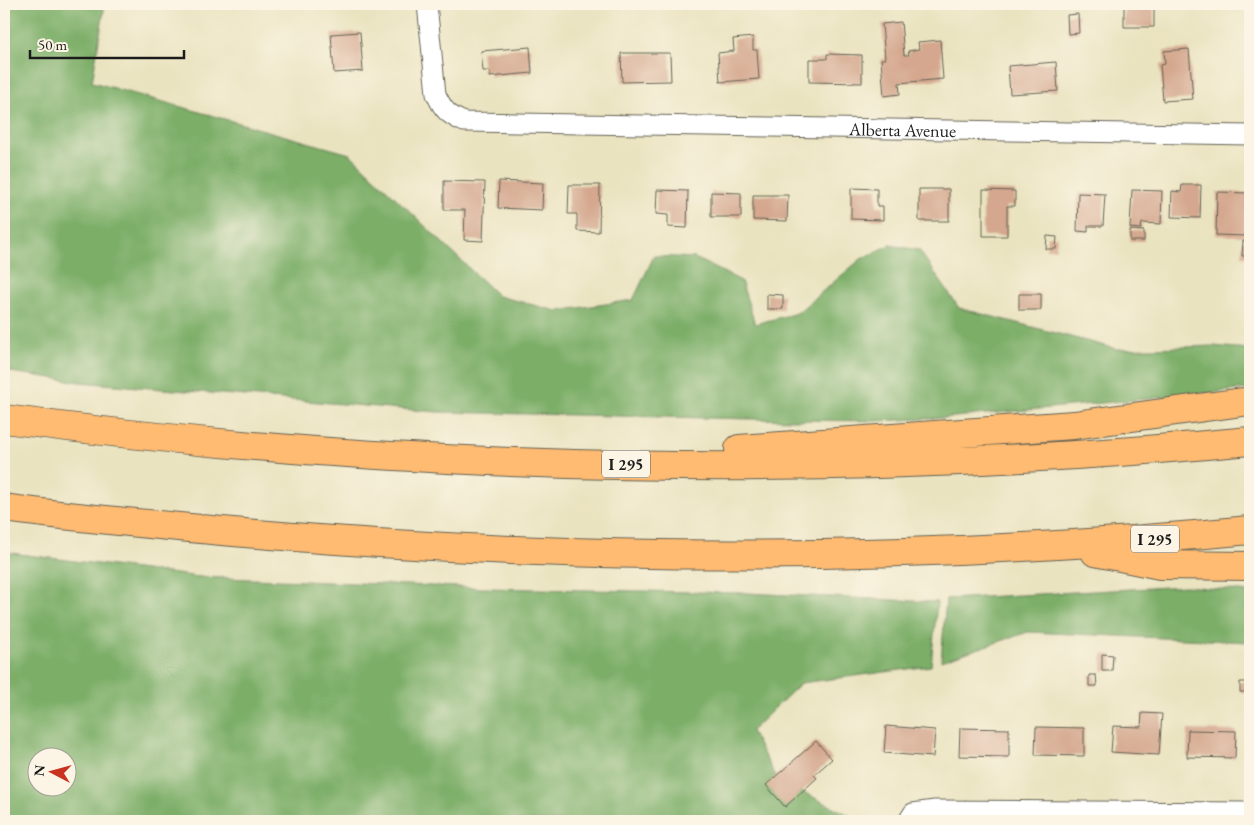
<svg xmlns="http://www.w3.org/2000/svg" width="1254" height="825" font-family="'EB Garamond',serif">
<rect width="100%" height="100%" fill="#fcf5e5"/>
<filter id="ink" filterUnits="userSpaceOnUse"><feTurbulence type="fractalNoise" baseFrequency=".02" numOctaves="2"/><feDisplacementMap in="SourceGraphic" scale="10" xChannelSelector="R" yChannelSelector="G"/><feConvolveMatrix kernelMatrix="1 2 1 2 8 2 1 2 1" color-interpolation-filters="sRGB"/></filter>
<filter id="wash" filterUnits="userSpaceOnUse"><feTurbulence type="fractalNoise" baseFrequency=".0096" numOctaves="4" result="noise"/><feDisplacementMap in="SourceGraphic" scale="20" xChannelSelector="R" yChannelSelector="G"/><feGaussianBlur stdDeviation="1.12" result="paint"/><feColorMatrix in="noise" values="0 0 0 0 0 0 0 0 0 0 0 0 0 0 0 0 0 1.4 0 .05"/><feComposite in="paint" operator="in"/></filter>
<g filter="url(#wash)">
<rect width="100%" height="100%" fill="#eae3c0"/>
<path fill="#7cae68" stroke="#4c6542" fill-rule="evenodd" d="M4,4H105L92,82L350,154L498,296L557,311L633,300L654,256L695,258L741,281L755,324L797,313L861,259L890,245L919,250L959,308L1117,349L1213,346L1250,349V389L944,418L875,421L797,420L437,412L79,382L4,371Z
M4,552L200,577L484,588L747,593L937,602L931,666L801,683L751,731L777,779L853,817V821H4ZM38,758H68V788H38Z
M1186,586L1250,592V642L1028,632L941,661L946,599Z"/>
<g id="blocks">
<path fill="#d4a78e" d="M1124,4H1154V27H1124Z
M1078,14L1079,33L1068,34L1067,15Z
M901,22L904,55H909L908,51L919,49L918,42L940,40L943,79L899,83L900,94L884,96L881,59H885L882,24Z
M360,32L363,71L334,73L331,34Z
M753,37V50H757L759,79L720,82L718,53L734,51L733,39Z
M530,47L532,73L490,77V71H483L481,51Z
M1189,49L1193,99L1163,101L1160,65L1165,64L1164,51Z
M621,53H670L671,81L622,82Z
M827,54L862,55V83L809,82V59H827Z
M1056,62L1058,91L1010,94L1008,66Z
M444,181L485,182L483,241L464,240L465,210H444Z
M499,181L543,183L542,210L498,208Z
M569,185H600L599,232L577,231V214H568Z
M1182,185H1201L1200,218L1171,217L1172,191L1181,192Z
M851,188L877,189V206H883V220L851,219Z
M919,189H949V221H919Z
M657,190L688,191L687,228L668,227V215L656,214Z
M983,190L1015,191V206H1007V236H983Z
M1132,190L1162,191L1161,224L1142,223L1141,229L1130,228Z
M711,192L741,193V217H711Z
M1217,192L1250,193V213H1245V236L1216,235Z
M1078,193L1105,194L1103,226H1088V232L1077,231Z
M753,195H788L787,221L753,220Z
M1130,230L1144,231V241H1130Z
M1047,236L1057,237L1056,249H1046Z
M1243,241H1250V256H1242Z
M767,294L783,295V309H767Z
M1019,294H1041V310H1019Z
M1102,654L1113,655L1112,671H1102Z
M1089,675H1096L1097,686H1089Z
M1240,682H1248L1247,692H1240Z
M1142,713L1162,714L1159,755L1111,752L1113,726L1141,727Z
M886,726L935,730L933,757L884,753Z
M1036,727L1084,728V756L1035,755Z
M960,728L1009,729V757L959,756Z
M1188,730L1236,731L1235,758L1187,757Z
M816,741L832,759L814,775L817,778L785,807L766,785Z"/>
</g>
</g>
<g filter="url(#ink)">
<use href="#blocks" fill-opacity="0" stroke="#646255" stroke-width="1"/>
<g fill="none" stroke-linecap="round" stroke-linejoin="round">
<defs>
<g id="street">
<path id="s1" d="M427,4L436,94C443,110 448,115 464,122L1250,135"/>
<path d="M908,821L913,813L935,810L1250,812"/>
</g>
<path id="highway" d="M4,419C415,473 837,481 1250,441
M739,449L1074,425L1250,401
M4,508C76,518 149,524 222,531C564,562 909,563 1250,530
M1095,552L1160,565L1250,566"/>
</defs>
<use href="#street" stroke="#646255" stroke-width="21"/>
<use href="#highway" stroke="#646255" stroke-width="30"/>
<use href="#street" stroke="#fff" stroke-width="19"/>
<use href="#highway" stroke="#ffbb71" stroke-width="28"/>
</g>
</g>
<g text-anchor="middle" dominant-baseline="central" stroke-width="5" stroke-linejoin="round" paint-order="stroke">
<g fill="#fcf5e5" stroke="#5f5d58" stroke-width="1">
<rect x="602" y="450.5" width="48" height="27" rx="4"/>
<rect x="1131" y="525.5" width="48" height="27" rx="4"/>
</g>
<g font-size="16" font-weight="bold" fill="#1c1c1c">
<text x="626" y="464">I 295</text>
<text x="1155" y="539">I 295</text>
</g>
<g font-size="18" fill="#1c1c1c" stroke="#fcf5e5">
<text stroke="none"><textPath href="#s1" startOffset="570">Alberta Avenue</textPath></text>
</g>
</g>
<rect width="1254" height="825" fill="none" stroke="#fcf5e5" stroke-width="20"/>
<g transform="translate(52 772) rotate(276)"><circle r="24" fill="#fcf5e5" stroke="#a29e95"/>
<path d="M0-4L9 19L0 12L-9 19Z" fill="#c8321e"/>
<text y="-8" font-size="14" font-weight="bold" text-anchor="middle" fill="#1c1c1c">N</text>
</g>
<path d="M30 50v8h154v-8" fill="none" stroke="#1c1c1c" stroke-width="2.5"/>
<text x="38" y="50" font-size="15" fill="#1c1c1c" stroke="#fcf5e5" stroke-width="4" paint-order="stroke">50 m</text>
</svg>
